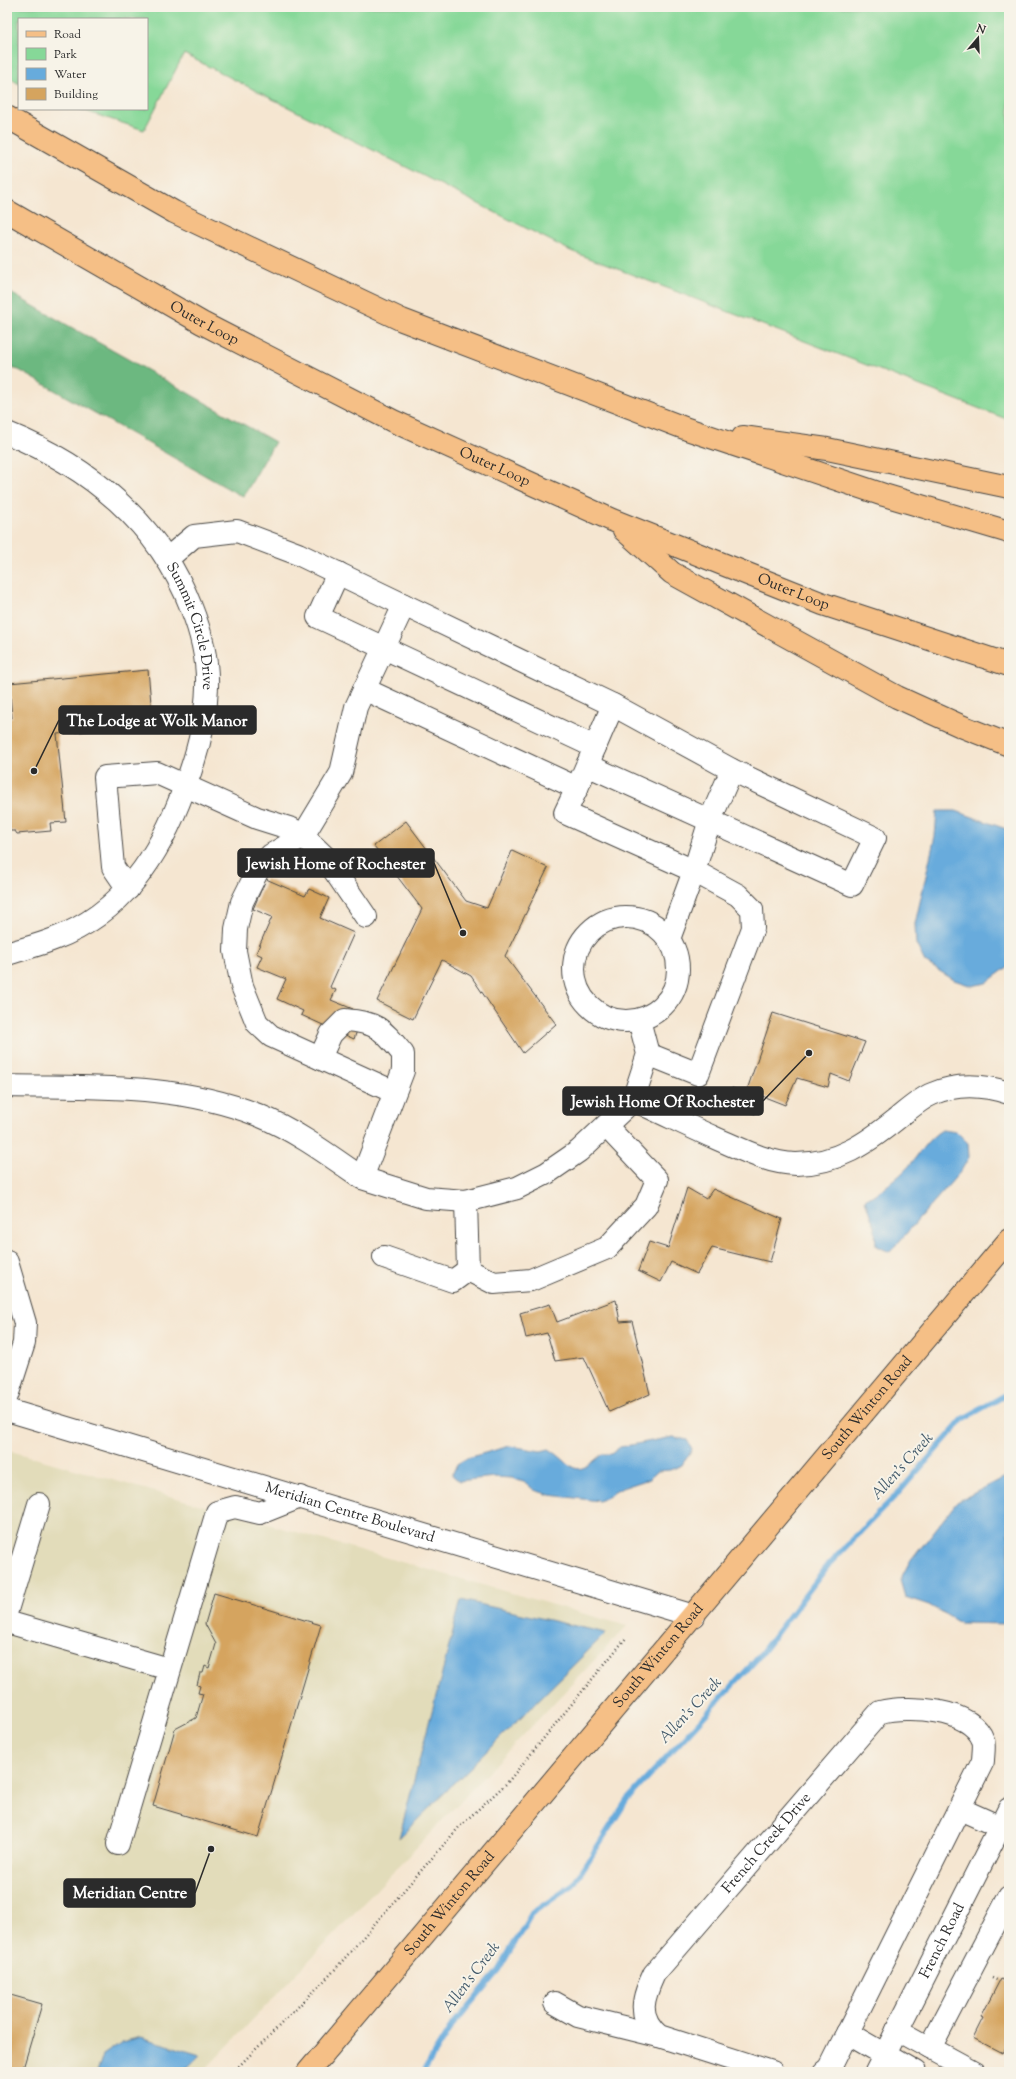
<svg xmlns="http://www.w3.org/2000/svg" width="1016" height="2079" font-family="'Sorts Mill Goudy',serif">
<rect width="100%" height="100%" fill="#f7f3e8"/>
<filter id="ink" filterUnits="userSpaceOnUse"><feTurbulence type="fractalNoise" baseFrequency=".025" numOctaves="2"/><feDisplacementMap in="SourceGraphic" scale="8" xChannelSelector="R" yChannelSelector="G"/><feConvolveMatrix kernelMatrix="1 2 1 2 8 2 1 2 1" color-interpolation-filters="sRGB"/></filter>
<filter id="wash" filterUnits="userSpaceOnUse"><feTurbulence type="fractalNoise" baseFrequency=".012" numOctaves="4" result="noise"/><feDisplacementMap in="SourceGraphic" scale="16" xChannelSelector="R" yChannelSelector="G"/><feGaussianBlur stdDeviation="0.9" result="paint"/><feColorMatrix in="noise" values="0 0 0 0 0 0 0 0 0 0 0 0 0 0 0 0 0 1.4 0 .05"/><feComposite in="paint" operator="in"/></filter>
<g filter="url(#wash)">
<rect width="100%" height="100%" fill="#f5e6d1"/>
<path fill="#e2dcba" d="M7,1450L627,1626L203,2072H7Z"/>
<path fill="#86d898" stroke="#588262" d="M7,7H1009V420L571,251L184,54L144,130L79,109H147V19H19V84L7,76Z"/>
<path fill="#6cb880" stroke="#4c7256" d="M7,291L275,442L243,497L19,370L7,367Z"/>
<path fill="#67abdc" stroke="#496b84" d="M937,811H956L1009,830V966L986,983L972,986L954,980L925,962L916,944L915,924L935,836Z
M942,1130L957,1132L968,1143L969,1157L961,1171L890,1252L876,1246L875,1229L865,1200C881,1191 897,1179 909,1166C920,1153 927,1139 942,1130Z
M673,1437L687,1440L692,1449L682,1465L670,1470L658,1471L649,1479L622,1488L599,1501L550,1495L534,1490L526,1483L512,1478L494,1477L459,1481L452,1475L457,1464L467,1458L510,1446L541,1451L549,1449C574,1464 572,1482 602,1454H611L620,1447Z
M1009,1475V1624L960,1623L929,1605L905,1597L900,1580L909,1563L957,1502Z
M461,1600L606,1633L399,1838Z
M141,2037L200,2055L183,2072H97L103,2055L122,2042Z"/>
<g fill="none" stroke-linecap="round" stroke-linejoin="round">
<path stroke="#67abdc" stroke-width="5.5" d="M423,2072L450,2028L498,1971L532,1913L573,1885L627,1800L756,1660L829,1564L900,1491L963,1419L1009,1393"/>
</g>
<g id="blocks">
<path fill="#d5a45e" d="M148,670L153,725L57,734L66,822L50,823L51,831L17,834L15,831H9L7,808V719L12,718L9,683Z
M406,821L466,901L487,908L512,851L548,868L505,956L556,1024L523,1053L471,976L442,960L413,1019L377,1001L422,909L374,846Z
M266,879L305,896L309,889L329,898L320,918L354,933L330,987L336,990L331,1000L353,1009L348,1021L359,1025L354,1039L301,1015L303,1011L277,999L286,979L257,967L262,956L256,953L272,917L253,909Z
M773,1013L865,1042L849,1081L831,1074L828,1087L797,1078L785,1105L762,1096L755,1114L728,1104L732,1088L746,1093Z
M687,1188L706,1199L713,1189L782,1219L770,1262L712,1248L697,1274L671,1262L661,1282L638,1271L649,1242L668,1248Z
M616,1300L620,1322L632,1321L650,1394L609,1412L584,1357L555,1361L547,1333L526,1338L520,1313L550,1304L557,1322Z
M214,1593L321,1625L258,1837L153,1806L175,1729L196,1718L203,1694L198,1693L200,1686L197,1685L200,1673H203L205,1666L209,1668L216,1644L205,1624Z
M1001,1978L1009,1982V2039L1002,2053L973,2038L983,2018L981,2017Z
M7,1994L42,2004L22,2072H7Z"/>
</g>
</g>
<g filter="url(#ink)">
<use href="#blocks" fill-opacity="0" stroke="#494744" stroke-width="1"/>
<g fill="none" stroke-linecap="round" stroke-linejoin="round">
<defs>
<g id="minor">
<path id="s1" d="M7,433C89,466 159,524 191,607C201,632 208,660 207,687C206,723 197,756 184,789C160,855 123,913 54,939C39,945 23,949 7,954"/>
<path d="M167,559L194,536L237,531L298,554L404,605L356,707L341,773L303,836L271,855L260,866L242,902L236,929L235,951L242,986L257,1023L271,1036L394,1092"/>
<path d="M338,573L318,617L595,747"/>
<path d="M364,689L577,788L587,765L852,885L875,838L732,770L613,705L402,604"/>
<path d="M589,761L613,705"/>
<path d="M577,788L565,813L694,871L669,939"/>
<path d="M128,889L113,867L105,777L157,773L257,818L292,829L303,836L325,857L366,917"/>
<circle cx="626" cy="969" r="52"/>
<path d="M648,1054L698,1074L753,928L752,909L738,895L694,871L710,820L732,770"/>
<path d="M7,1086C92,1088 178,1083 258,1115C295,1130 329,1155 362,1178L403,1071V1054C383,1030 378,1022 345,1020L331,1034L320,1058"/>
<path d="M633,1100C660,1112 686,1125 713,1137C739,1148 766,1163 796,1164C837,1164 867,1143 898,1118C908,1110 920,1099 932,1094C957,1083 984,1085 1009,1093"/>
<path d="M362,1178L426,1198L466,1201L517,1188L547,1173L579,1151L633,1100L648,1054L639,1020"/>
<path d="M466,1201L468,1270L494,1283L531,1280L607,1248L646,1206L657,1180L607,1127"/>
<path d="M384,1257L453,1281L468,1270"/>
<path d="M7,1262L25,1323L24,1343L7,1396"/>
<path id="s2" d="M7,1410L694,1616"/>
<path d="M7,1610L39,1504"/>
<path d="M7,1622L169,1669"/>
<path d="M960,1809L1009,1831"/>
<path d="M118,1844L217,1512L235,1507L260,1513L300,1497"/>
<path d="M555,2003L578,2016L659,2036"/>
<path d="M897,2030L974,2072"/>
<path d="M847,2033L915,2072"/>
<path d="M930,2048L1009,1897"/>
<path id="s3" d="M772,2072L659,2036C636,2016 643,1998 654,1974L880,1712C907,1705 971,1708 983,1740C985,1745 983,1755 983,1761L830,2068L825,2072"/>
<path id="s4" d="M876,2072L1009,1809"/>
</g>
<g id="major">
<path id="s5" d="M308,2072L1009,1240"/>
</g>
<g id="highway">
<path d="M7,117L174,212L402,320L687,429L884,495L1009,532"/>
<path id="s6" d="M7,211L202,323L393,421L612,520L823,604L1009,665"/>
<path d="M743,437L827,449L1009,487"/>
<path d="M624,530L672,573L897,697L961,726L1009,745"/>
</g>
</defs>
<use href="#minor" stroke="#494744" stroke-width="24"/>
<use href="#major" stroke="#494744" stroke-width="24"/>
<use href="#highway" stroke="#494744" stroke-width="24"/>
<path stroke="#494744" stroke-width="2.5" stroke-dasharray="1 3" stroke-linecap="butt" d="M992,1978L999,1981
M233,2072L331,1974L460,1826L507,1783L626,1638"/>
<use href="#minor" stroke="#fff" stroke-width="22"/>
<use href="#major" stroke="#f5bf86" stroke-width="22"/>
<use href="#highway" stroke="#f5bf86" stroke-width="22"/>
</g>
</g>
<g text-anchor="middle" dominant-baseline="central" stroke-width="4" stroke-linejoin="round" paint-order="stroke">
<g font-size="15" fill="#2b2b2b" stroke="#f7f3e8">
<text stroke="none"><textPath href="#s6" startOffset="227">Outer Loop</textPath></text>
<text stroke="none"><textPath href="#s6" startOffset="551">Outer Loop</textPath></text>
<text stroke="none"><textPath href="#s6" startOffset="875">Outer Loop</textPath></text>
<text stroke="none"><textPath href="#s1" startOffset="279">Summit Circle Drive</textPath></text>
<text stroke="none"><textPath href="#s5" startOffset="868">South Winton Road</textPath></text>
<text stroke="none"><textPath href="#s2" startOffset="358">Meridian Centre Boulevard</textPath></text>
<text stroke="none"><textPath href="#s5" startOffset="544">South Winton Road</textPath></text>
<text stroke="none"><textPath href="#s3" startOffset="360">French Creek Drive</textPath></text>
<text stroke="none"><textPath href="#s5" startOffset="220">South Winton Road</textPath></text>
<text stroke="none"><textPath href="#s4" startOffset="147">French Road</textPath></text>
</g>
<g font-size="16" font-style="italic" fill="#405869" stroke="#f7f3e8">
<text transform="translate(903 1467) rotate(-48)">Allen's Creek</text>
<text transform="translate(691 1711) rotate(-47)">Allen's Creek</text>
<text transform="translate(472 1978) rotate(-53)">Allen's Creek</text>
</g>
</g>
<path fill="none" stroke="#2b2b2b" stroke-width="1.5" d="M34 771L59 720M463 933L434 863M809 1053L763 1101M211 1849L195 1893"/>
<g fill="#2b2b2b" stroke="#f7f3e8" stroke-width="1.5">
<circle cx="34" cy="771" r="4"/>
<circle cx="463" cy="933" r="4"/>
<circle cx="809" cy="1053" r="4"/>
<circle cx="211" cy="1849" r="4"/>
</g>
<g fill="#2b2b2b" stroke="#2b2b2b" stroke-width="1.5">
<rect x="59" y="706" width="197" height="28" rx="4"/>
<rect x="238" y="849" width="196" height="28" rx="4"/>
<rect x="563" y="1087" width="200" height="28" rx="4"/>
<rect x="64" y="1879" width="131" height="28" rx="4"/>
</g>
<g font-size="16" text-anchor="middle" font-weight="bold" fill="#fff">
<text x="157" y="726">The Lodge at Wolk Manor</text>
<text x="336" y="869">Jewish Home of Rochester</text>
<text x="663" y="1107">Jewish Home Of Rochester</text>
<text x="130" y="1898">Meridian Centre</text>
</g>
<rect width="1016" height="2079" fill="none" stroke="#f7f3e8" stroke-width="24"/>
<rect x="18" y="18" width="130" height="92" fill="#f7f3e8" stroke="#a5a39c"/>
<rect x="26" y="31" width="20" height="6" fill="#f5bf86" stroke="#a5a39c"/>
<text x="54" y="38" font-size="12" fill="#2b2b2b">Road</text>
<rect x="26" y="48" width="20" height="12" fill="#86d898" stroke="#a5a39c"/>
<text x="54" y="58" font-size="12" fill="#2b2b2b">Park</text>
<rect x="26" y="68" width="20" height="12" fill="#67abdc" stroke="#a5a39c"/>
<text x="54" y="78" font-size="12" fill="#2b2b2b">Water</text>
<rect x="26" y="88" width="20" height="12" fill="#d5a45e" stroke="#a5a39c"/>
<text x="54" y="98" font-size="12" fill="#2b2b2b">Building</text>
<g transform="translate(978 38) rotate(19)" stroke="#f7f3e8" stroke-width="3" paint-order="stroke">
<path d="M0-3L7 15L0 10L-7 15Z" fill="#2b2b2b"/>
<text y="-6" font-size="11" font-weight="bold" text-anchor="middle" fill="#2b2b2b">N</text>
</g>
</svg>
